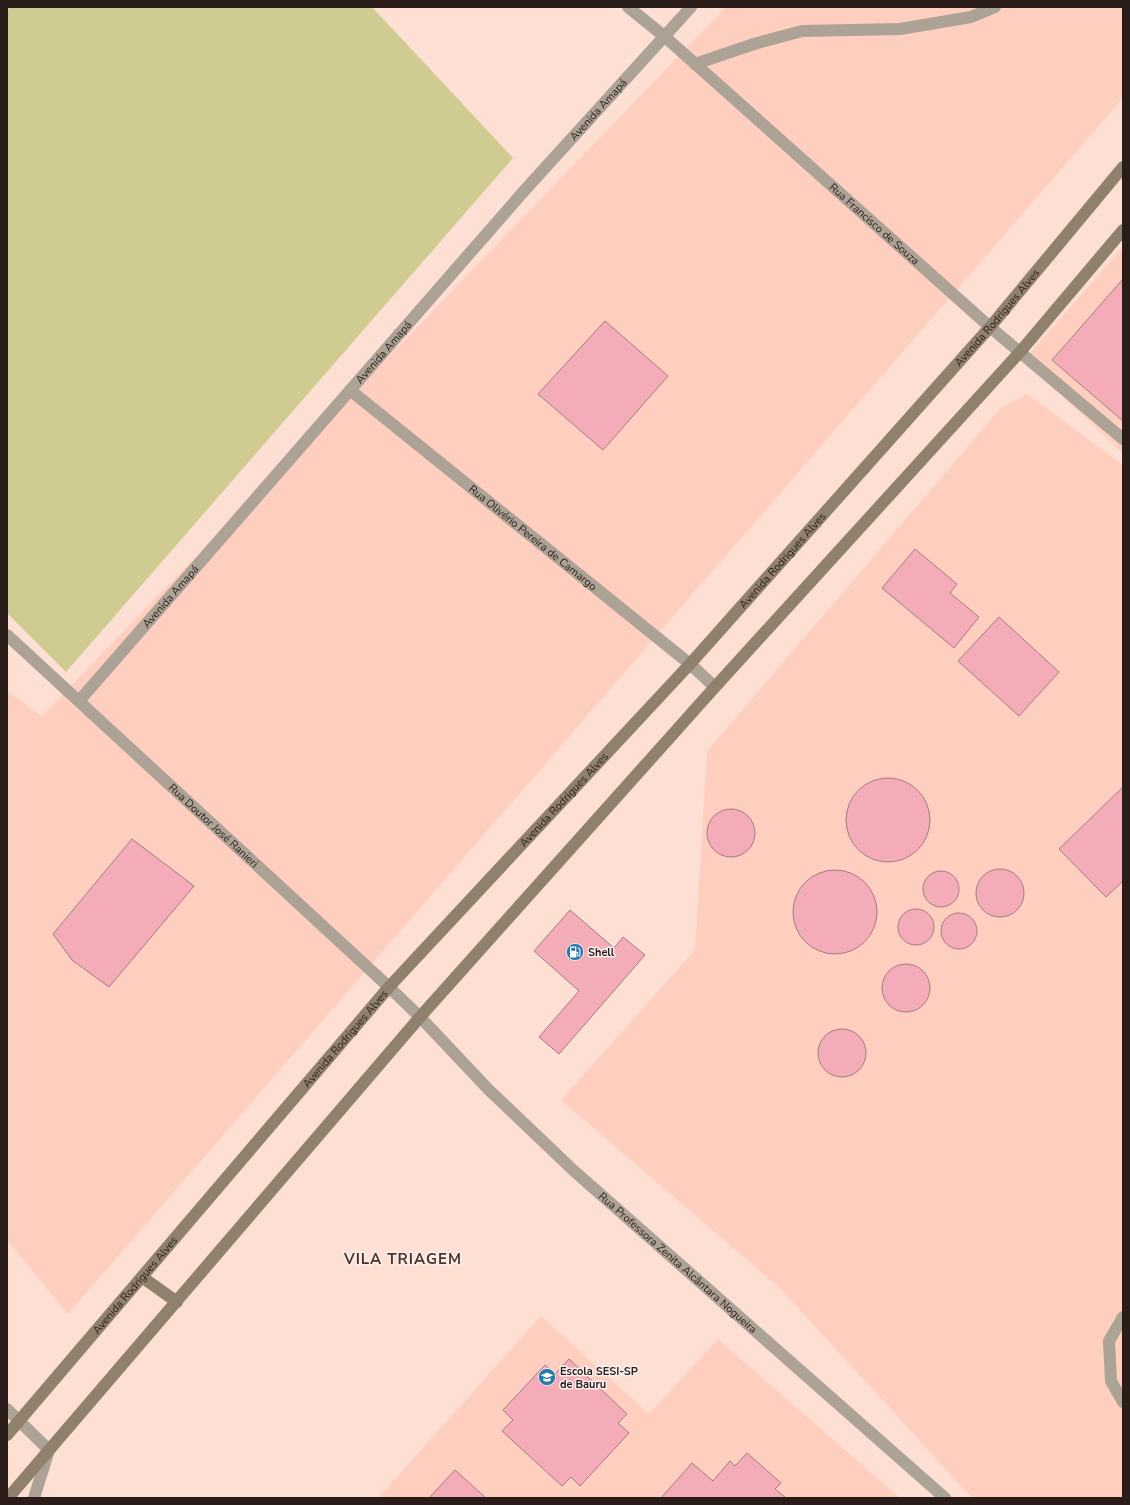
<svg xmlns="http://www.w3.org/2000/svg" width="1130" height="1505" font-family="'Nunito Sans',sans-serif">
<rect width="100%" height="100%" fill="#fedfd4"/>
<path fill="#fecfbf" d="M726,7H1123V98L68,1314L7,1240V691L42,716Z
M1123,247V453L1024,360Z
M1027,394L1123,465V1498H972L781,1289L561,1100L695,950L707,751L1000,409Z
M541,1316L649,1414L718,1339L900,1498H378Z"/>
<path fill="#d0cc91" d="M10,7H372L513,158L66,672L7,613V10Z"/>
<path fill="#f4acb8" stroke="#a27c82" d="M1123,279V421L1052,360Z
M605,321L668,376L603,450L538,394Z
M915,549L957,584L950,593L979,617L954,648L882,588Z
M999,617L1059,672L1019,716L958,661Z
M846 820a42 42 0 1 1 84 0a42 42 0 1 1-84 0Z
M1123,787V881L1106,897L1059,849Z
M707 833a24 24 0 1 1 48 0a24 24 0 1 1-48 0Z
M132,839L194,886L109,987L72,960L53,934Z
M976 893a24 24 0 1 1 48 0a24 24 0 1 1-48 0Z
M793 912a42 42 0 1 1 84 0a42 42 0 1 1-84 0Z
M923 889a18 18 0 1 1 36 0a18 18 0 1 1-36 0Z
M898 927a18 18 0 1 1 36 0a18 18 0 1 1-36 0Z
M570,910L614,948L623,937L645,955L559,1054L539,1037L579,991L534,951Z
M941 931a18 18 0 1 1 36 0a18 18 0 1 1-36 0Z
M882 988a24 24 0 1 1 48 0a24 24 0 1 1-48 0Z
M818 1053a24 24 0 1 1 48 0a24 24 0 1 1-48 0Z
M569,1359L627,1414L618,1423L629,1433L580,1486L571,1477L562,1486L502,1431L513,1420L503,1410L545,1365L555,1374Z
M747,1453L781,1483L775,1489L786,1498H661L692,1463L713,1481L730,1461L735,1466Z
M455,1470L486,1498H429Z"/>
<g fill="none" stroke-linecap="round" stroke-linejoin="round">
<g stroke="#aca296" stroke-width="12">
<path id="s1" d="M664,36L990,327"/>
<path d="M695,64L754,44L802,31L900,29L971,17L995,7"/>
<path id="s2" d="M350,390L690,664L715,687"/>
<path d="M1123,1317L1109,1341L1111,1381L1123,1402"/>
</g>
<g stroke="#aca296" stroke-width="12">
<path d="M628,7L664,36"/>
<path d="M990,327L1123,439"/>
<path id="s3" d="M7,635L389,987L420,1017L488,1089L573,1170L945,1498"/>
<path id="s4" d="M79,701L524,191L691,7"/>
<path d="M7,1409L49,1450L34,1498"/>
</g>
<g stroke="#90816f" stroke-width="12">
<path d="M142,1277L177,1302"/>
<path id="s5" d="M7,1435L389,987L690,664L990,327L1123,167"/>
<path d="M8,1498L420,1017L715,687L1020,352L1123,230"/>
</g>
</g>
<defs>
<symbol id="fuel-disc" viewBox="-11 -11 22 22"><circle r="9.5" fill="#2679a9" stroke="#faf1ef"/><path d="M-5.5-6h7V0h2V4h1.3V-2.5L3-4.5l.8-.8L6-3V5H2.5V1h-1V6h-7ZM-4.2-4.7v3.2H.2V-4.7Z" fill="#fff"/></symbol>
<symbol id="school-disc" viewBox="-11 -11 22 22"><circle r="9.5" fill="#2679a9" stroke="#faf1ef"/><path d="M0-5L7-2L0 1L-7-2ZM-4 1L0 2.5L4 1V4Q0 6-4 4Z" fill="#fff"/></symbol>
</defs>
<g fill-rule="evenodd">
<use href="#fuel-disc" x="565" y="942" width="20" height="20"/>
<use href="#school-disc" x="537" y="1367" width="20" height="20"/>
</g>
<g text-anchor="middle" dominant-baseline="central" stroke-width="3" stroke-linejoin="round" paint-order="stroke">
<g font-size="11" fill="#2a1c18" stroke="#faf1ef">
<text stroke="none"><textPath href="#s4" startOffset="787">Avenida Amapá</textPath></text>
<text stroke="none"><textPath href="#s1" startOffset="282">Rua Francisco de Souza</textPath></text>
<text stroke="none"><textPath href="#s5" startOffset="1493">Avenida Rodrigues Alves</textPath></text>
<text stroke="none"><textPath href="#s4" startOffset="463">Avenida Amapá</textPath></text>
<text stroke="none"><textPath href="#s2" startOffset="235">Rua Olivério Pereira de Camargo</textPath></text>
<text stroke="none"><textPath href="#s5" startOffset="1169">Avenida Rodrigues Alves</textPath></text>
<text stroke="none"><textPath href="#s4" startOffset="139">Avenida Amapá</textPath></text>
<text stroke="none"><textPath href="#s5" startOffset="845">Avenida Rodrigues Alves</textPath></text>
<text stroke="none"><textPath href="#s3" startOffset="281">Rua Doutor José Ranieri</textPath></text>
<text stroke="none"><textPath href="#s5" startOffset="521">Avenida Rodrigues Alves</textPath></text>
<text stroke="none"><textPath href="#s3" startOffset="919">Rua Professora Zenita Alcântara Nogueira</textPath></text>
<text stroke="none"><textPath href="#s5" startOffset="197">Avenida Rodrigues Alves</textPath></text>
</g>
<g font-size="11" font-weight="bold" fill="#2a1c18" stroke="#faf1ef" text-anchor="start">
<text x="588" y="952">Shell</text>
<text x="560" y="1371">Escola SESI-SP<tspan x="560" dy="13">de Bauru</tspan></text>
</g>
<g font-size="15" font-weight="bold" letter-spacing="1" fill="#4f3227" stroke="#faf1ef">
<text x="403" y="1259">VILA TRIAGEM</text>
</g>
</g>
<rect width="1130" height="1505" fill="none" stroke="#2a1c18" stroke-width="16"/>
</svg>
